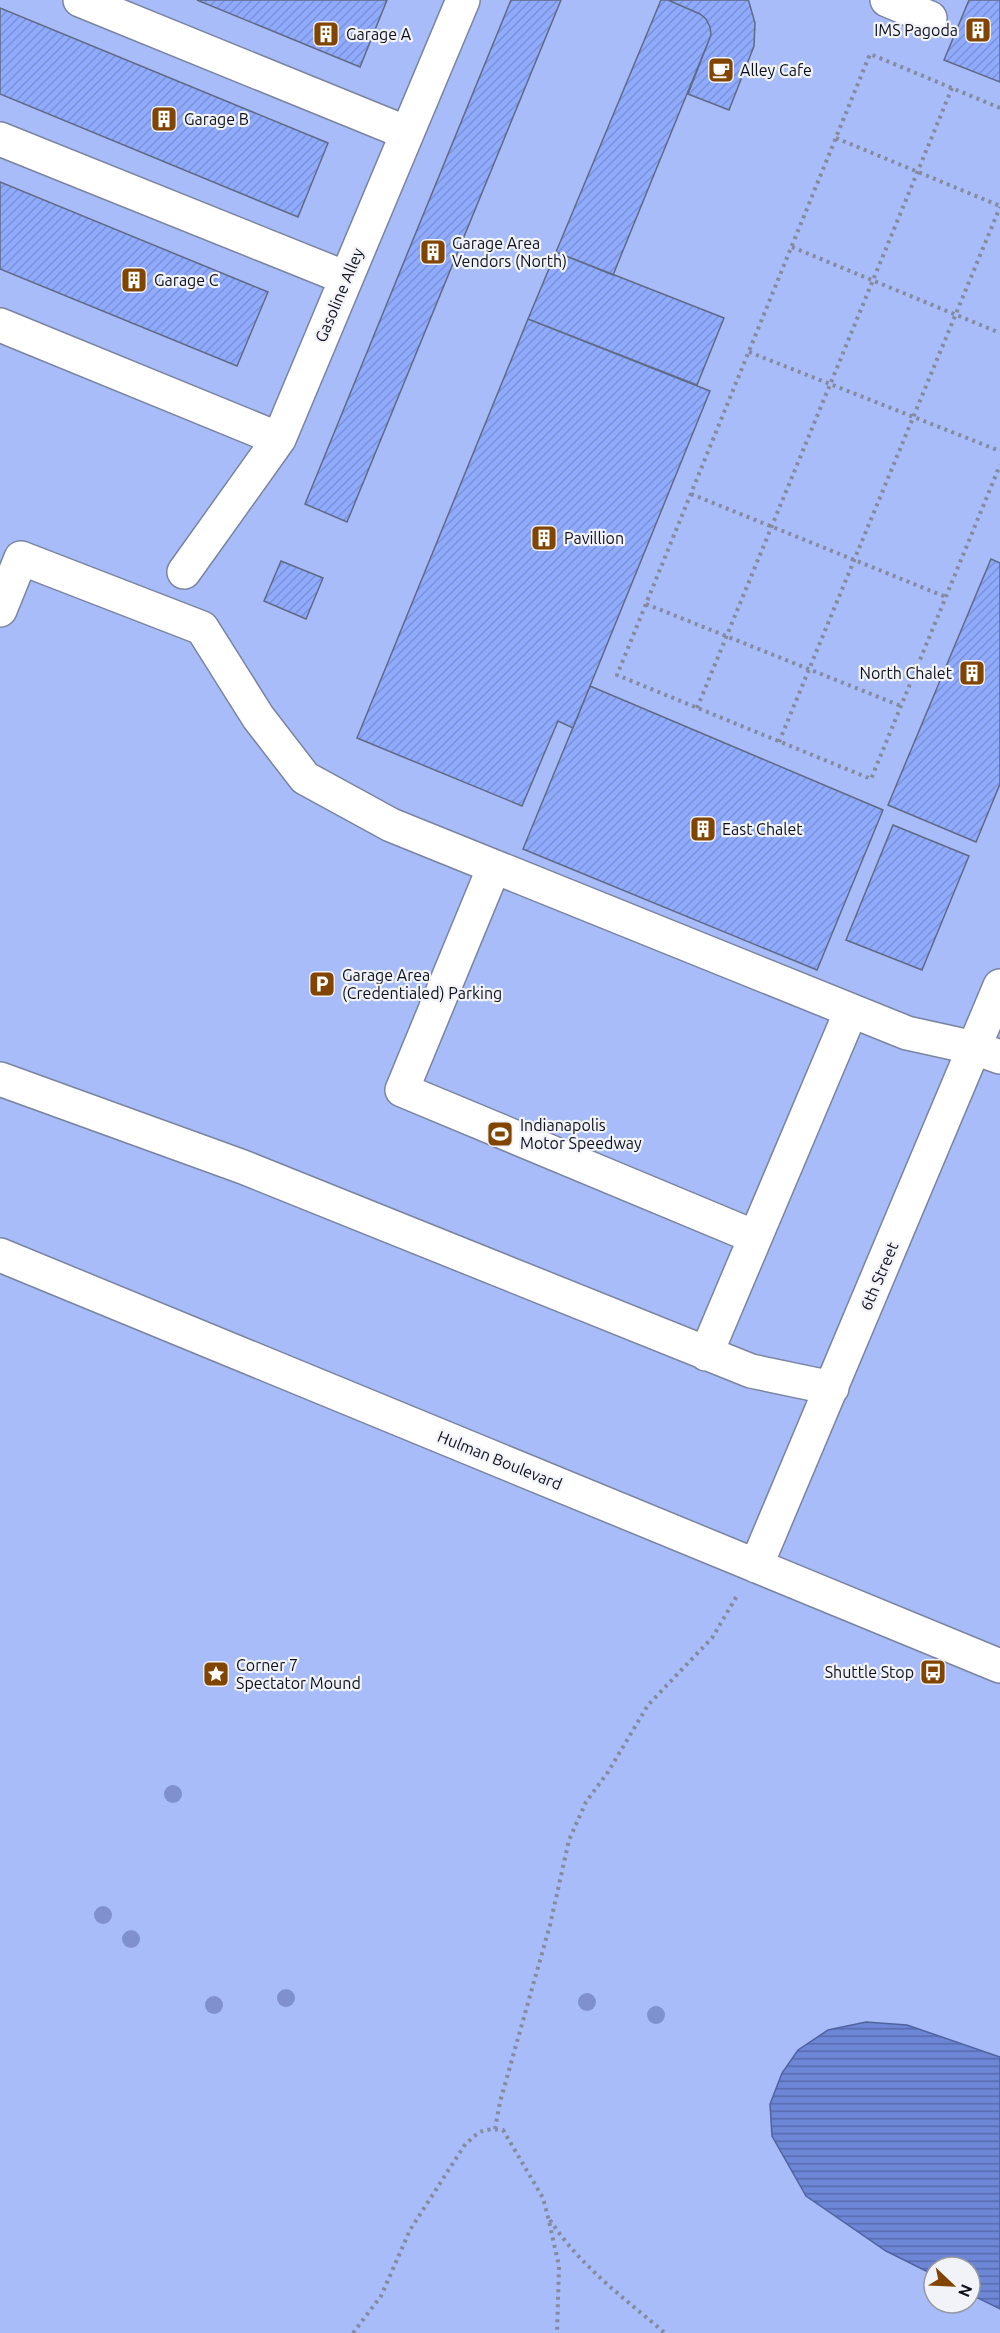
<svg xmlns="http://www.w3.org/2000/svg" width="1000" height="2333" font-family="Ubuntu,sans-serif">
<defs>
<pattern id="water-rules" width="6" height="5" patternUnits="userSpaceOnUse" patternTransform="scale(1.5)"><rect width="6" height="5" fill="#6d86d6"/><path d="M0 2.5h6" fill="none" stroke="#586cad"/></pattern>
<pattern id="building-hatch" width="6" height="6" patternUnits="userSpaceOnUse" patternTransform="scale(1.5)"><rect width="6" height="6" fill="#90abfe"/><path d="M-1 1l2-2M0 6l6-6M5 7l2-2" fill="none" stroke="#7b92d9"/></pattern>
</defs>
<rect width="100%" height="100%" fill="#dce6ff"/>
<path fill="#a7bcf9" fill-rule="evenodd" d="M0,0H1000V2333H0ZM934,2267H970V2303H934Z"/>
<path fill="url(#water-rules)" stroke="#50639e" stroke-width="1.5" d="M866,2022L907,2025L1000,2057V2309L970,2294V2267H934V2275L886,2251L806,2196L772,2136L770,2104L782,2073L798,2050L828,2030Z"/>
<path fill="url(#building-hatch)" stroke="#606a84" stroke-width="1.5" d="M197,0H387L360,67Z
M511,0H561L347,522L305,504Z
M661,0H668L700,14L706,19L710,27L711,35L613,275L556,252Z
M668,0H748L749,2L755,23L754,46L729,110L688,94L711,35L710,27L706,19L700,14Z
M969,0H1000V82L944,60Z
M0,8L328,143L298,217L0,94Z
M0,182L268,292L237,366L0,269Z
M556,252L724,318L697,385L528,319Z
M528,319L710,391L573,728L558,721L522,806L357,738Z
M991,559L1000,563V784L976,842L888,805Z
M281,561L323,578L306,619L264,601Z
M590,686L883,810L817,970L523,849Z
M893,825L969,856L922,970L846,940Z"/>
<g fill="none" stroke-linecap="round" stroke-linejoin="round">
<defs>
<path id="minor" d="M80,0L407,133
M887,0L930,18
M0,139L346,278
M0,325L279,439
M184,572L279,439L463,0
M0,610L21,558L202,628L258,717L305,778L391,825L907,1033L975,1048L1000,1057
M494,867L402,1090L755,1237
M0,1079L243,1167L751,1371L832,1388
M0,1255L1000,1666
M706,1354L851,1011
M756,1566L1000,986"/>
</defs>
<use href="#minor" stroke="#7a84a0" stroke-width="36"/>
<path stroke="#848b9e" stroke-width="4" stroke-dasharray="3 4.5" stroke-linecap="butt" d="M1000,108L870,54L617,675L871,779L1000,465
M836,138L1000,206
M792,247L1000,333
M749,352L1000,451
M691,494L946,597
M646,604L901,706
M697,708L952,88
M779,742L1000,207
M495,2129L500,2102L550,1925L569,1840L586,1802L608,1772L648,1705L712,1638L738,1594
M550,2220C580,2266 624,2298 665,2333
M353,2333L381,2296L410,2230L464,2146C479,2131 482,2128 503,2130L543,2198L548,2217L559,2266L557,2333"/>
<use href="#minor" stroke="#fff" stroke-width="33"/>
</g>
<g fill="#8090cf">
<circle cx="173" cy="1794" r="9"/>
<circle cx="103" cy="1915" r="9"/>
<circle cx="131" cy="1939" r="9"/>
<circle cx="286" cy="1998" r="9"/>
<circle cx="587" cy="2002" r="9"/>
<circle cx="214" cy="2005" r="9"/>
<circle cx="656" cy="2015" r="9"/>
</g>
<defs>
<symbol id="building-square" viewBox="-11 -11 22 22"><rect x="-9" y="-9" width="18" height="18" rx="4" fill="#814500" stroke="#f1f3f9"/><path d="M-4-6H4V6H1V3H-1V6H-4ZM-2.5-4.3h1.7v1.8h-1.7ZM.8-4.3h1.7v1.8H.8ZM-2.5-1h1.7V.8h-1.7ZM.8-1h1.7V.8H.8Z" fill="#fff"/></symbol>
<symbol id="cafe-square" viewBox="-11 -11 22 22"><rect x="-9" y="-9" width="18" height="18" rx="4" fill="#814500" stroke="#f1f3f9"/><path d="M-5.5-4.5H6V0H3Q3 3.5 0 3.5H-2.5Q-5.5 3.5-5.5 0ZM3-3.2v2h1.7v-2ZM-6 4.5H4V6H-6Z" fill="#fff"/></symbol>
<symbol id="parking-square" viewBox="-11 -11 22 22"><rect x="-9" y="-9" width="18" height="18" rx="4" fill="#814500" stroke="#f1f3f9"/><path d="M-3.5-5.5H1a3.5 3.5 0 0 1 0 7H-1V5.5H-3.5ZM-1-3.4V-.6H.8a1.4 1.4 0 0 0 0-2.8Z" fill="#fff"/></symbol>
<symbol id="stadium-square" viewBox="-11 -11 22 22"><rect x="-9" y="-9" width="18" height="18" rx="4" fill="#814500" stroke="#f1f3f9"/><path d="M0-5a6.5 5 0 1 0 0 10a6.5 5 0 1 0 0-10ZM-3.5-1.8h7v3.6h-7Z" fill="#fff"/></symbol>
<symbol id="bus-square" viewBox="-11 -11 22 22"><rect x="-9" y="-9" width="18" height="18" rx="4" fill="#814500" stroke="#f1f3f9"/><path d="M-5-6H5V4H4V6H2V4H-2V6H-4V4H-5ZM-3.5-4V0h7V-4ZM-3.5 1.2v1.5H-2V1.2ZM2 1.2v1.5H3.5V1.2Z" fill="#fff"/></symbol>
<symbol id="sight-square" viewBox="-11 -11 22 22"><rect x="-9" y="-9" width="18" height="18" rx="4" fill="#814500" stroke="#f1f3f9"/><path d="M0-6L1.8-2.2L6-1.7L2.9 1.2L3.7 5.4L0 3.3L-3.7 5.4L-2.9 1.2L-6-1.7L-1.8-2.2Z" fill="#fff"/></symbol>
</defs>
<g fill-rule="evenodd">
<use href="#building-square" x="963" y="15" width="30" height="30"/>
<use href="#building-square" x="311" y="19" width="30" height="30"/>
<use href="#cafe-square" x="706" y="55" width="30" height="30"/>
<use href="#building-square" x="149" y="104" width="30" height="30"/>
<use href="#building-square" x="418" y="237" width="30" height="30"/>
<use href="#building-square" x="119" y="265" width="30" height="30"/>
<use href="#building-square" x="529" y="523" width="30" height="30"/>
<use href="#building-square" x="957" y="658" width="30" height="30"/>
<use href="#building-square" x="688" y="814" width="30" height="30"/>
<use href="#parking-square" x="307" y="969" width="30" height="30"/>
<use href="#stadium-square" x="485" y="1119" width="30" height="30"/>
<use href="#bus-square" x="918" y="1657" width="30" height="30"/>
<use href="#sight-square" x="201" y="1659" width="30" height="30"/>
</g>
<g text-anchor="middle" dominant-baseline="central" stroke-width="4.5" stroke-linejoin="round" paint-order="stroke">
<g font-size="16" fill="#0d111b" stroke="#f1f3f9" text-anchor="start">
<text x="958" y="30" text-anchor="end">IMS Pagoda</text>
<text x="346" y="34">Garage A</text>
<text x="740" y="70">Alley Cafe</text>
<text x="184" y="119">Garage B</text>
<text x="452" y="243">Garage Area<tspan x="452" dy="18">Vendors (North)</tspan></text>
<text x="154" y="280">Garage C</text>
<text x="564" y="538">Pavillion</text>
<text x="952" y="673" text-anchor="end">North Chalet</text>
<text x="722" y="829">East Chalet</text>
<text x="342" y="975">Garage Area<tspan x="342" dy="18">(Credentialed) Parking</tspan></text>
<text x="520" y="1125">Indianapolis<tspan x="520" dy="18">Motor Speedway</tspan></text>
<text x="236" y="1665">Corner 7<tspan x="236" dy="18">Spectator Mound</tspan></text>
<text x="914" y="1672" text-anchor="end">Shuttle Stop</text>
</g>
<g font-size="16" fill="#0d111b" stroke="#f1f3f9">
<text transform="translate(339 295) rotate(-67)">Gasoline Alley</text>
<text transform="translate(879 1276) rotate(-67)">6th Street</text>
<text transform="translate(500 1460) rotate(22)">Hulman Boulevard</text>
</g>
</g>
<g transform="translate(952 2285) rotate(113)"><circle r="28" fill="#f1f3f9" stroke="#9699a0" stroke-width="1.5"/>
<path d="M0-4.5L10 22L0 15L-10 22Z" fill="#814500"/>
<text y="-9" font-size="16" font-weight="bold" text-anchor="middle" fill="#0d111b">N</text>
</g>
</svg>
